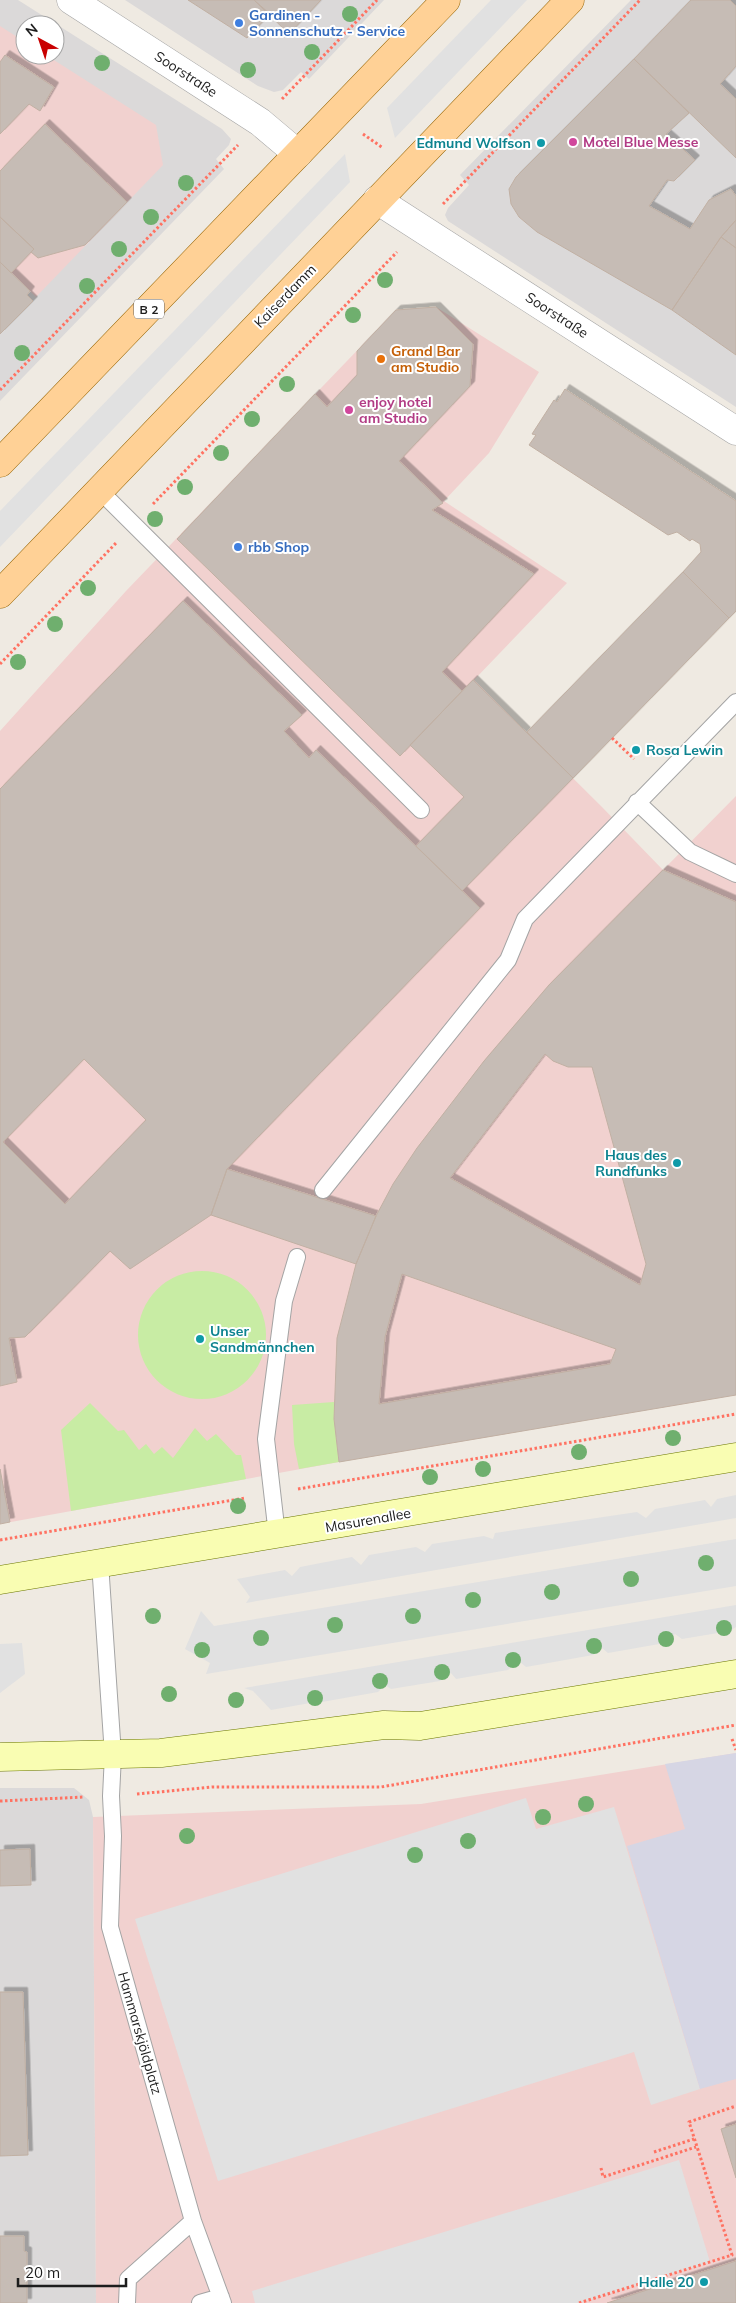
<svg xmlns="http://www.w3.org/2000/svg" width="736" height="2303" font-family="Mulish,sans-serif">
<defs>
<filter id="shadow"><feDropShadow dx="4.5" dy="-4.5" stdDeviation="0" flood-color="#0004"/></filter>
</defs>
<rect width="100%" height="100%" fill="#efeae2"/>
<path fill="#dbd9d9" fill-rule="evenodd" d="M0,0H18L222,129L231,139L229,145L216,159L224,169L0,401ZM25,25H55V55H25Z
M125,0H384L309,79L301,72L283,90L274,92L258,86Z
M631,0H736V407L448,221L445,215L448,208L469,185L460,175Z
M0,1788H74L89,1800L93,1817L96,2303H0Z"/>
<path fill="#f1d1cf" d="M0,26L25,42V55H46L156,125L163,165L36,297L0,262Z
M436,307L539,372L489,453L444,501L567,583L474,680L602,807L663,870L736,796V1395L339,1462L0,1524V731L126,591L396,310Z
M736,1753V2303H96L93,1817L421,1804Z"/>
<path fill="#c8eca4" d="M138 1335a64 64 0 1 1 128 0a64 64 0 1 1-128 0Z
M334,1402V1419L339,1462L299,1469L294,1444L292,1405Z
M90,1403L118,1431L124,1430L139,1450L146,1444L154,1454L162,1447L173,1458L195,1428L207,1441L216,1434L236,1455H241L246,1479L71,1511L61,1430Z"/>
<path fill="#e1e1e1" d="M491,0H527L395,138L387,108Z
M345,154L350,182L0,547V511Z
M736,1495V1518L246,1603L250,1597L237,1579L285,1570L292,1576L300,1567L352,1557L361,1565L369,1555L416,1547L425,1552L432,1544L484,1536L493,1539L495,1533L637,1512L646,1518L655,1509L705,1500L711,1507L717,1499Z
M736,1539V1586L206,1674L210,1663L185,1649L201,1611L214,1626Z
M736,1605V1627L730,1631L682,1639L675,1634L665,1643L608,1653L602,1648L593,1655L526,1667L519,1661L508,1670L456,1679L451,1673L440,1681L391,1689L385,1685L378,1692L322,1702L316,1697L310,1703L271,1710L253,1691L244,1688Z
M22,1643L25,1674L0,1693V1644Z
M526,1798L536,1829L614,1807L700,2089L651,2105L634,2052L218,2181L135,1919Z
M679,2160L710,2262L579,2303H255L252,2291Z"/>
<path fill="#d6d6e4" d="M736,1753V2079L700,2089L627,1846L685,1829L665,1764Z"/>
<path fill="#c6bcb5" stroke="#c1b0a3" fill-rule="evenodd" filter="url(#shadow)" d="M188,0H254L270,14L247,38Z
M254,0H321L289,34Z
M691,0H730L736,6V66L720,84L736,99V158L634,59Z
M5,55L54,87L40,111L29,104L0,134V62Z
M634,59L689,113L666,134L695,160L674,181L667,180L649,206L690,229L709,200L731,189L736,196V220L721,237L672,310L537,232L519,217L511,204L509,189L516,177Z
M45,124L127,202L85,245L38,258L31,252L34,249L0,217V171Z
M0,217L34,249L11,273L0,262Z
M736,220V248L721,237Z
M721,237L736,248V355L672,310Z
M0,262L30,291L27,295L33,301L0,334Z
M436,307L473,344L470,386L399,461L443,503L432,510L534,574L442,672L462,691L400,756L177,539L315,394L327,407L357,375V351L396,310Z
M565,389L736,501V611L729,618L683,572L701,552L700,544L692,539L690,541L677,532L668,535L529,445L536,435L532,434L554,400L557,402Z
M683,572L729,618L573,778L527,732Z
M183,601L302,715L284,731L309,758L316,750L480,908L227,1169L211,1215L130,1269L110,1251L25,1337L9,1338L17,1382L0,1386V789ZM84,1059L146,1120L65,1204L3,1142Z
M473,680L573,778L462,891L416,846L464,797L410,745Z
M663,870L736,902V1395L339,1462L334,1419L337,1338L356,1264L376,1216L393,1184L417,1148L484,1061L549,985ZM545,1054L553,1061L568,1067H592L646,1264L640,1285L450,1178ZM402,1274L616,1349L610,1364L379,1404L385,1337Z
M227,1169L376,1216L356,1264L211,1215Z
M0,1469L10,1522L0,1524Z
M30,1849L31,1885L0,1886V1850Z
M0,1992H23L28,2155L0,2156Z
M736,2124V2178L721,2129Z
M0,2236H24V2251L27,2252V2303H0Z
M736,2261V2303H607Z"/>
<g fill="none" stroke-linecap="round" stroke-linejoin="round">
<defs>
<path id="lane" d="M99,490L421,810
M637,802L690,852L736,874
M323,1190L508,960L525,919L736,702
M277,1535L266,1439L284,1301L297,1257
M100,1563L113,1755L111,1796L113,1836L110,1927L193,2221L128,2279L127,2303
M193,2221L223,2303
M200,2303L221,2297"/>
<path id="street" d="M71,0L260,122L298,154
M377,200L736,431"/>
<path id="secondary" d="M0,1580L736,1457
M0,1757L161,1753L384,1725L420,1726L736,1674"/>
<path id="primary" d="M0,463L446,0
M0,594L570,0"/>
</defs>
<use href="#lane" stroke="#a4a4a4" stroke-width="18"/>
<use href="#street" stroke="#a4a4a4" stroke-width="29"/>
<use href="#secondary" stroke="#6b7700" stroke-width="29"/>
<use href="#primary" stroke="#956300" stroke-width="29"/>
<path stroke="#ff7262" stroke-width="3" stroke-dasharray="2.5 2.5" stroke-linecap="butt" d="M282,99L377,0
M363,134L383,148
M443,204L640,0
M0,390L238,145
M153,504L397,252
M0,664L116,543
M612,738L634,759
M298,1489L736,1414
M0,1540L245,1498
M732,1739L736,1750
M137,1794L212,1787H381L736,1725
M0,1801L84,1797
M654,2152L694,2139
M601,2168L603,2177L696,2147
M579,2303L732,2255L689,2122L736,2106"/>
<use href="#lane" stroke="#fff" stroke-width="16"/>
<use href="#street" stroke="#fff" stroke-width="28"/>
<use href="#secondary" stroke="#f9fdb2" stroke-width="28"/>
<use href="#primary" stroke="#ffd196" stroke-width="28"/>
</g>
<g fill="#6faf6e">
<circle cx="350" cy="14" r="8"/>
<circle cx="312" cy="52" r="8"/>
<circle cx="102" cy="63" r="8"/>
<circle cx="248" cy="70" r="8"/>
<circle cx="186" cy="183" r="8"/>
<circle cx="151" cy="217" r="8"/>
<circle cx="119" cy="249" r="8"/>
<circle cx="385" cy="280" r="8"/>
<circle cx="87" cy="286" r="8"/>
<circle cx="353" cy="315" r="8"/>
<circle cx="22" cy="353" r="8"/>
<circle cx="287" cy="384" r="8"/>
<circle cx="252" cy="419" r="8"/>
<circle cx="221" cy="453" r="8"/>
<circle cx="185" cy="487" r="8"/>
<circle cx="155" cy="519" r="8"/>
<circle cx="88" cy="588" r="8"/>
<circle cx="55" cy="624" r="8"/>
<circle cx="18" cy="662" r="8"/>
<circle cx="673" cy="1438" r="8"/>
<circle cx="579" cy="1452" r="8"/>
<circle cx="483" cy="1469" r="8"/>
<circle cx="430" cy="1477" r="8"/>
<circle cx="238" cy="1506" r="8"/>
<circle cx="706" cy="1563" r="8"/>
<circle cx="631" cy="1579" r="8"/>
<circle cx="552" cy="1592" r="8"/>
<circle cx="473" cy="1600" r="8"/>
<circle cx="153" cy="1616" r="8"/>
<circle cx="413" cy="1616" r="8"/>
<circle cx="335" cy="1625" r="8"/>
<circle cx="724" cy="1628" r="8"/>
<circle cx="261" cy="1638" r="8"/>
<circle cx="666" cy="1639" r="8"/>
<circle cx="594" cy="1646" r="8"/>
<circle cx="202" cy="1650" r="8"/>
<circle cx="513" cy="1660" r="8"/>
<circle cx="442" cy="1672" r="8"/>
<circle cx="380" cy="1681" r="8"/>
<circle cx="169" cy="1694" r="8"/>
<circle cx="315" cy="1698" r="8"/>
<circle cx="236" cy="1700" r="8"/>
<circle cx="586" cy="1804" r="8"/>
<circle cx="543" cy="1817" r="8"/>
<circle cx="187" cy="1836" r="8"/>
<circle cx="468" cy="1841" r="8"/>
<circle cx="415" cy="1855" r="8"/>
</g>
<g fill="#3f7fe0" stroke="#fff" stroke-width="2">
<circle cx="239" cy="23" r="5"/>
<circle cx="238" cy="547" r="5"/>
</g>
<g fill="#d1479c" stroke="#fff" stroke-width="2">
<circle cx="573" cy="142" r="5"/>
<circle cx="349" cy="410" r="5"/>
</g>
<g fill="#0f9aa8" stroke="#fff" stroke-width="2">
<circle cx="541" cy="143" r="5"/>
<circle cx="636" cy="750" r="5"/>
<circle cx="677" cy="1163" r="5"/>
<circle cx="200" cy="1339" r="5"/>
<circle cx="704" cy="2282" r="5"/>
</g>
<circle fill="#e8710a" stroke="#fff" stroke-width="2" cx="381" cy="359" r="5"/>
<g text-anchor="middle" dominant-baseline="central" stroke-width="4" stroke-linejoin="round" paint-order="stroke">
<rect fill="#fff" stroke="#616161" stroke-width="1" x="134" y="299.5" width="30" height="19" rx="4"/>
<g font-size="12" font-weight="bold" fill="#1d1d1d">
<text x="149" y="309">B 2</text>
</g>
<g font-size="14" font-weight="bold" fill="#366cbe" stroke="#fff" text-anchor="start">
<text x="249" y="15">Gardinen -<tspan x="249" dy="16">Sonnenschutz - Service</tspan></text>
<text x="248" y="547">rbb Shop</text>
</g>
<g font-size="14" fill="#1d1d1d" stroke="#fff">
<text transform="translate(186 74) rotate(33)">Soorstraße</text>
<text transform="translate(285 296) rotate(-46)">Kaiserdamm</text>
<text transform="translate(557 315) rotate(33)">Soorstraße</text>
<text transform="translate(368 1520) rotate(-10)">Masurenallee</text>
<text transform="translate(140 2033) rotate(74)">Hammarskjöldplatz</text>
</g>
<g font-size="14" font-weight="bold" fill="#b23c85" stroke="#fff" text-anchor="start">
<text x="583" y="142">Motel Blue Messe</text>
<text x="359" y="402">enjoy hotel<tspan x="359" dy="16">am Studio</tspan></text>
</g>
<g font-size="14" font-weight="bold" fill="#0d838f" stroke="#fff" text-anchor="end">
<text x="531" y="143">Edmund Wolfson</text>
<text x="646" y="750" text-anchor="start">Rosa Lewin</text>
<text x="667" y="1155">Haus des<tspan x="667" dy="16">Rundfunks</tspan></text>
<text x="210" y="1331" text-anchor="start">Unser<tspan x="210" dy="16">Sandmännchen</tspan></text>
<text x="694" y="2282">Halle 20</text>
</g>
<g font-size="14" font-weight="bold" fill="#c56008" stroke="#fff" text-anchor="start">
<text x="391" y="351">Grand Bar<tspan x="391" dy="16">am Studio</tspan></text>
</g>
</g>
<g transform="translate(40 40) rotate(320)"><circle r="24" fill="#ffffff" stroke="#a5a5a5"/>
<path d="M0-4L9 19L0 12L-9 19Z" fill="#c90001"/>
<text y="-8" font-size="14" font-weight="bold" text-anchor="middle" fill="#1d1d1d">N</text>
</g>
<path d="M18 2278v8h108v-8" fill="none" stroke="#1d1d1d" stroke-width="2.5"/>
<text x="25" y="2278" font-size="15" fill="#1d1d1d" stroke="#ffffff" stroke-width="4" paint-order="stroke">20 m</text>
</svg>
